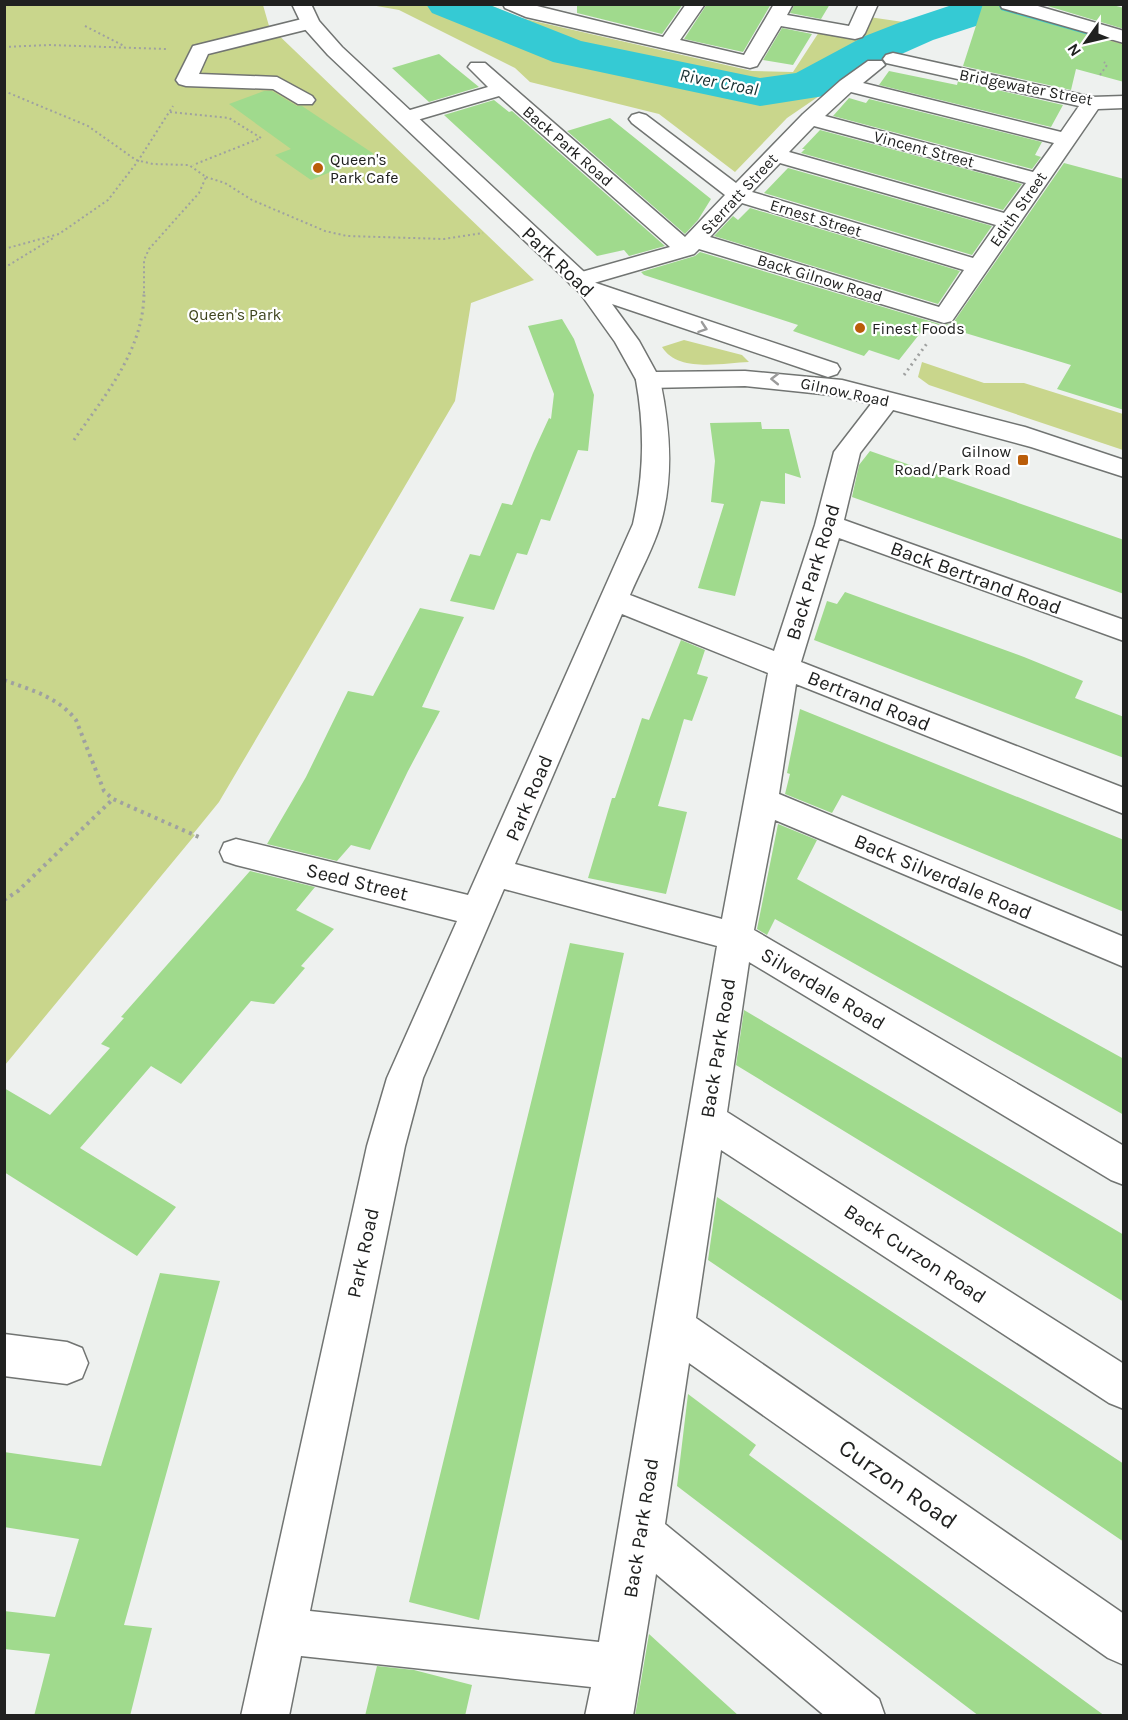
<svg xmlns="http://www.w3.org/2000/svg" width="1128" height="1720" font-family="Karla,sans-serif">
<rect width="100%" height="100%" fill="#eef1ef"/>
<path fill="#c9d68c" d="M5,5H263L269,26L534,280L471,303L455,401L219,802L193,834L195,835L5,1065Z
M371,5H490L521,18L752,71L793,72L821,29L861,35L869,17L910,23L978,8L997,9L1123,44V59L988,21L948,30L917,40L869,62L787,118L735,172L659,114L530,82L515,68L399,10Z
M684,340L742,355L749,362C723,363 678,373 662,347Z
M922,362L984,383H1024L1123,414V450L929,385L918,377Z"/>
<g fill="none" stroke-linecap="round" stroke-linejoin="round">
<path fill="#35cad4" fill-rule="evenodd" d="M426,4H487L581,41L760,78L796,73L865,36L901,22L955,4H1013L1098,28L1104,37L1098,46L1082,50L993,26L979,25L933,40L897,56L824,96L760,106L553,62L432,13Z"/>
</g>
<path fill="#a0da8d" d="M577,4H683L662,34L577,13Z
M707,4H771L743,52L684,39Z
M795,4H830L821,19L790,13Z
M983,4H998L1001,10L1124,45V82L1076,69L1071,90L963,66Z
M1041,4H1109L1124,8V29Z
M782,28L812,34L793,65L763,60Z
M439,54L452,65L479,87L429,102L392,68Z
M889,71L957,85L958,81L1063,105L1051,127L879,85Z
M264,91H272L297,106H302L374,154L311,180L275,155L291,149L229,104Z
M849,98L866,103L869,99L1042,142L1035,155L1041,157L1032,169L833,116Z
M494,100L509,112L512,111L665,246L629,256L624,250L597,256L444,115Z
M610,118L711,199L698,220L685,234L567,131Z
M820,130L1022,184L1003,210L801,153L805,149H802Z
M1064,163L1124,179V410L1057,389L1071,365L929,322L899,360L869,350L864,356L793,331L798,325L644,275L641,272L695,256L700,252L943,325L953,323Z
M788,168L992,226L972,255L764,193Z
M750,208L960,271L938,304L714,236L733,216L738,220Z
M562,319L574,339L594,395L588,451L578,450L550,521L541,519L527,555L517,553L494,610L450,601L470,554L480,556L502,503L512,505L533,453L549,418L551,419L554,394L528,326Z
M761,422L762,429H789L801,478L785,473V504L761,501L735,596L698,588L724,504L711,502L715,461L710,423Z
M870,451L1124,540V594L852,497L859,465Z
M845,592L1024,657L1083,681L1075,698L1124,717V758L814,640L827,601L837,604Z
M420,608L464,617L422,707L440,711L408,771L370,850L351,845L337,861L267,844L306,777L348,691L373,696Z
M681,640L705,650L697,674L708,677L692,721L684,719L658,806L687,812L666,894L588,878L612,798H615L642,718L649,720Z
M800,709L1124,840V912L842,795L832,813L785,794L790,774L787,773Z
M778,824L817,840L797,879L1124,1059V1115L775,919L767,935L757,929Z
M250,871L315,887L296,910L334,929L301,966L305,968L274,1004L251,1001L181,1084L151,1066L80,1148L176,1207L137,1256L4,1172V1088L50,1115L110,1048L101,1044L124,1018L121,1017Z
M570,943L624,953L479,1620L409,1602Z
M744,1010L1124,1235V1302L736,1065Z
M717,1197L1124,1464V1542L708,1260Z
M160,1273L220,1281L124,1625L152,1628L130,1716H34L50,1654L4,1649V1611L55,1617L79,1539L4,1527V1452L101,1466Z
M688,1394L756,1445L749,1455L1105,1716H979L677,1486Z
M649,1634L707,1687L739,1716H635Z
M377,1666L414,1670L472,1685L465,1716H365Z"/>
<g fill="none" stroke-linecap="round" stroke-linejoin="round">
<defs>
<path id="minor" d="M503,4H529L663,37L686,4H705L680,40L744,55L774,4H793L787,15L849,26L859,4H878L865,33L862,37L855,39L781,26L757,66L750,68L526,17L505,8Z
M1000,4H1031L1124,31V43L1002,8Z
M310,17L317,19L320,23L317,27L208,54L199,74L277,77L312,96L315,100L312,104H298L273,89L186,86L179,84L176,80L193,46Z
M893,53L1092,97L1124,96V108L1098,109L952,321L944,323L699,249L694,254L587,285L579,287L571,285L567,280L571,275L670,247L499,96L407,123L400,121L397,117L400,113L488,87L468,67L471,63H485L685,237L725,195L632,123L629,119L632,115L639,113L646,115L736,183L803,114L840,81L868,61H882L885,65L863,83L1061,132L1079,106L886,63L883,59L886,55ZM851,92L1054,143L1033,172L825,116ZM814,126L1026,183L1004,213L789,152ZM780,163L996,225L973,258L752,192ZM742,203L964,270L939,307L710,237Z
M648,372L657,375L660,380C670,427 674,475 661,522C654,547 640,571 630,595L774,651L815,525L834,452L878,395L887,393L896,395L900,401L860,453L844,520L1124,620V641L839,538L801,662L1124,788V814L796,684L779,794L1124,937V967L775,820L754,930L1124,1146V1185L1111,1180L749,962L727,1112L1124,1364V1409L1109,1403L721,1150L696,1318L1124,1614V1665L1108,1658L689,1363L665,1524L879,1699L885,1716H825L656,1574L633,1716H585L591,1687L301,1656L289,1716H241L367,1146L387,1078L457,921L236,865L224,861L220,852L224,843L236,839L468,895L633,524C644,474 645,430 636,380L639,375ZM622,614L768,673L722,919L515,864ZM504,889L717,946L599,1642L310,1611L405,1146L423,1078Z
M4,1334L67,1342L82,1348L88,1363L82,1378L67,1384L4,1376Z"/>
<path id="major" d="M292,4H311L319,21L342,47L596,283L837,364L840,369L837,374L828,377L819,374L612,304L639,341L656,372L745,371L842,380L1025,427L1124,460V477L1031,447L841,396L745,386L648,388L639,385L615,342L580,293L328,55L303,27Z"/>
</defs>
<use href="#minor" stroke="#717472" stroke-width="3"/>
<use href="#major" stroke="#717472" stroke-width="3"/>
<path stroke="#9fa1a0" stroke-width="2" stroke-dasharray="2 3" stroke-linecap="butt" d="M85,26L124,46
M4,47L49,45L166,49
M1100,75L1107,65L1104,62
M4,91L88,126L136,160L153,164L189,165L206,177L199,193L149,249L144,260V294
M170,112L229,118L261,138L193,165
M206,177L225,183L252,200L325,231L347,236L444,239L483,233
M4,249L59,234L108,200L138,161L173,106
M4,268L55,237"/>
<path stroke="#9fa1a0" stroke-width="3" stroke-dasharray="2 4" stroke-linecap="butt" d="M904,375L928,342
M74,440C105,395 144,350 144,292"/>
<path stroke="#9fa1a0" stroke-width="4" stroke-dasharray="3 4.5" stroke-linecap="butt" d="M4,680C31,690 58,697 76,720L104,791L113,799L201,838
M4,900L18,891L113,799"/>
<use href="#minor" fill="#fff" fill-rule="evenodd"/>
<use href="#major" fill="#fff" fill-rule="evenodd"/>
</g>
<defs><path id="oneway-chevron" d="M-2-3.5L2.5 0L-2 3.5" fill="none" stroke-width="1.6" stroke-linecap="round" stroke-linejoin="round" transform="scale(1.5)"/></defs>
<g stroke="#9b9b9b">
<use href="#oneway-chevron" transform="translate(703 328) rotate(19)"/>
<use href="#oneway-chevron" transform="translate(775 379) rotate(-179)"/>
</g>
<g fill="#ba5d09" stroke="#fff" stroke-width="2">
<circle cx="318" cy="168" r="6"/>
<circle cx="860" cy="328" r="6"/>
<rect x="1017" y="454" width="12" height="12" rx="3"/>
</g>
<g text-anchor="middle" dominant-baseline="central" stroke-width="4.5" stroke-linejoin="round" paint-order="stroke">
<g font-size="16" fill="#202120" stroke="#fff">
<text transform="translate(1026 87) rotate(11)">Bridgewater Street</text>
<text transform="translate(568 146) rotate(41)">Back Park Road</text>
<text transform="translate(924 149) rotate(15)">Vincent Street</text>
<text transform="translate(739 194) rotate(-47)">Sterratt Street</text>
<text transform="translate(1018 209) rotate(-55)">Edith Street</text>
<text transform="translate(816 218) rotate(17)">Ernest Street</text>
<text transform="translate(820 278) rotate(17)">Back Gilnow Road</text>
<text transform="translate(845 392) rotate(12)">Gilnow Road</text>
</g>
<g font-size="16" fill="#202120" stroke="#fff" text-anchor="start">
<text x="330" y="159">Queen's<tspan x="330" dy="18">Park Cafe</tspan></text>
<text x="872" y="328">Finest Foods</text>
<text x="1011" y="451" text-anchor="end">Gilnow<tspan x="1011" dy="18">Road/Park Road</tspan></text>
</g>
<g font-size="16" fill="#40461f" stroke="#fff">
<text x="235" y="314">Queen's Park</text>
</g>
<g font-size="18" font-style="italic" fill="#172f31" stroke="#fff">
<text transform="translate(719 82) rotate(11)">River Croal</text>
</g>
<g font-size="20" fill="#202120" stroke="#fff">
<text transform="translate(558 262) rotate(44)">Park Road</text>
<text transform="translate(813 572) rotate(-73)">Back Park Road</text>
<text transform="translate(976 578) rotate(20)">Back Bertrand Road</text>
<text transform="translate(869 701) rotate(22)">Bertrand Road</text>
<text transform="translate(529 798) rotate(-67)">Park Road</text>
<text transform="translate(943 877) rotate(23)">Back Silverdale Road</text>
<text transform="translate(357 882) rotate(14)">Seed Street</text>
<text transform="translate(823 989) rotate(31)">Silverdale Road</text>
<text transform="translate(718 1048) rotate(-81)">Back Park Road</text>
<text transform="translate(363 1253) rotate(-78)">Park Road</text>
<text transform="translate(915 1254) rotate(33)">Back Curzon Road</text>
<text transform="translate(641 1528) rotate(-81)">Back Park Road</text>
</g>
<g font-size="24" fill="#202120" stroke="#fff">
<text transform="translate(898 1484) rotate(35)">Curzon Road</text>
</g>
</g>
<rect width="1128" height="1720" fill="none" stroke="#202120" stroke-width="12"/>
<g transform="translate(1086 42) rotate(236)" stroke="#ffffff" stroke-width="4.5" paint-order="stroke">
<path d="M0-4.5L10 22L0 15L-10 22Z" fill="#202120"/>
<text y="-9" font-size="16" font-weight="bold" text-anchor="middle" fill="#202120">N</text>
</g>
</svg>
